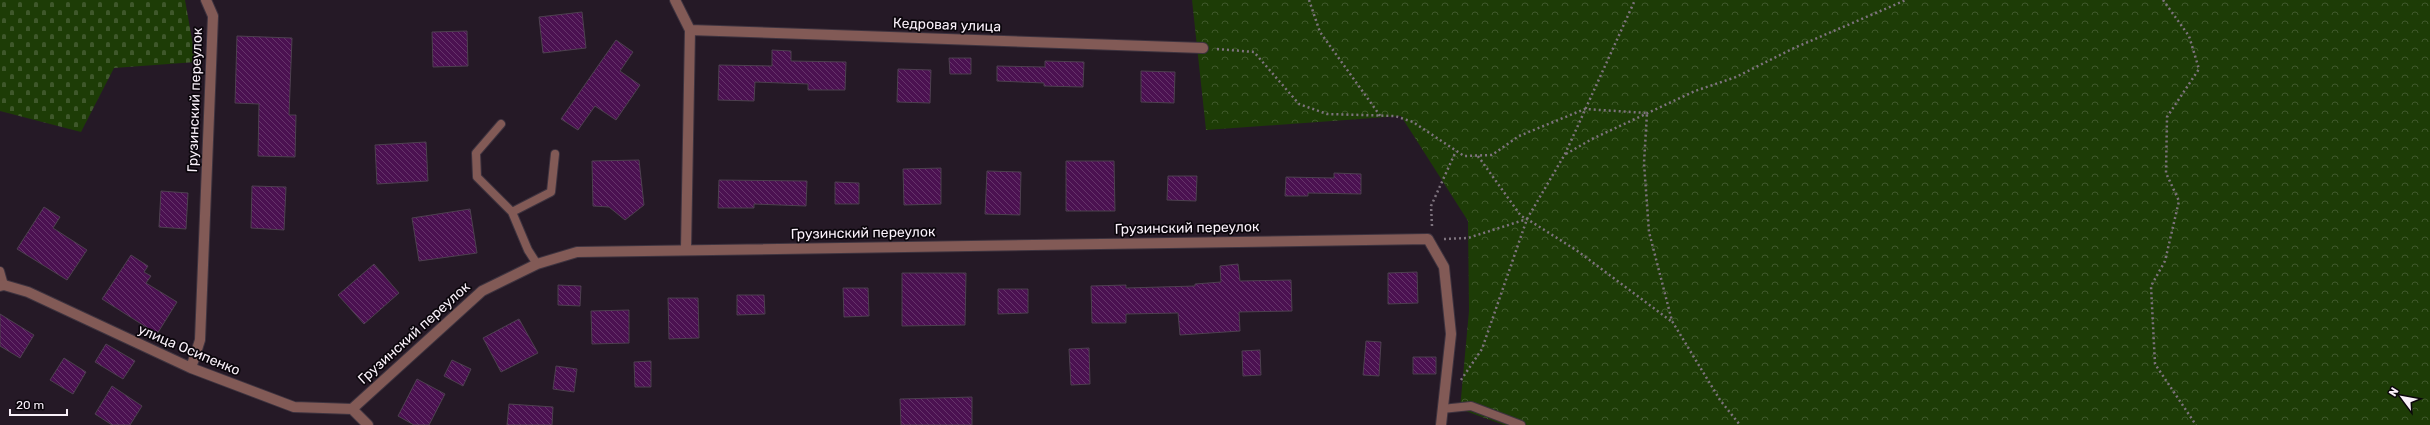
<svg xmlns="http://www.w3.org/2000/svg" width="2430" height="425" font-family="Rubik,sans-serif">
<defs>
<pattern id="forest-crowns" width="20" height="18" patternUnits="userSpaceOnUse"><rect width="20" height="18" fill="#1d3c06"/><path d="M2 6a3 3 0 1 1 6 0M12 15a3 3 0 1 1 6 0" fill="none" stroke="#3f582b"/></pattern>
<pattern id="cemetery-stones" width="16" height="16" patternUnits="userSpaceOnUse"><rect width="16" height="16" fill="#1d3c06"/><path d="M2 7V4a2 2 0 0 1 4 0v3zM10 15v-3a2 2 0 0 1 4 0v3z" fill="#3f582b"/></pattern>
<pattern id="building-back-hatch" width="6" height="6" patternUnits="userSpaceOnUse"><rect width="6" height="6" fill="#4b1151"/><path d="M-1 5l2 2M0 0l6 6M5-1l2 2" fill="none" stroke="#66346b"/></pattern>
</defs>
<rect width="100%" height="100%" fill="#251926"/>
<path fill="url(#forest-crowns)" d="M1192,0H2430V425H1504L1460,409L1469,311L1468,221L1401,116L1206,130Z"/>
<path fill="url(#cemetery-stones)" d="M0,0H185L196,62L114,68L81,132L0,111Z"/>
<path fill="url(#building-back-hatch)" stroke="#4d404f" d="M582,12L586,48L543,53L539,17Z
M467,31L468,66L433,67L432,32Z
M237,36L292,38L289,115H296L295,157L258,156L259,104L235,103Z
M616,40L633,52L620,71L640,85L616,120L595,106L578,130L561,119Z
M772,50L791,51V61L846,62L845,90H808V84L755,82L754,101L718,100L719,65L772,66Z
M949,58H971V74H950Z
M1045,61L1084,62L1083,87L1044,86V83L997,81V66L1045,67Z
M898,69L931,70L930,103L897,102Z
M1141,71L1175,72L1174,103L1141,102Z
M426,142L428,181L377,184L375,145Z
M639,160L644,205L625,220L609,207L593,206L592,161Z
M1066,161H1114L1115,211H1066Z
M941,168V204L904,205L903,169Z
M987,171L1021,172L1020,215L985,214Z
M1334,173L1361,174V194L1308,193V196H1285L1286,177L1334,178Z
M1168,176H1197L1196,201L1167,200Z
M719,180L807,181L806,206L754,204V208H718Z
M835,182L859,183V204H835Z
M252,186L286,187L284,230L251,228Z
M161,191L188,193L186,229L159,227Z
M44,207L60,217L53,228L87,250L67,280L17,249Z
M470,209L477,253L419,261L412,218Z
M131,255L148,266L144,272L151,276L146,283L177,302L157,334L102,299Z
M374,264L399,293L364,324L338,295Z
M1238,264L1240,281L1291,280L1292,311L1239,312L1240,331L1180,335L1178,313L1126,314V323H1092L1091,286L1126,285V288L1195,286V284L1221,282L1220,266Z
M1417,272L1418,303L1388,304V273Z
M902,273H966L965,325L902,326Z
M558,285L581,286L580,306L558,305Z
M843,288H868L869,316L844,317Z
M998,289H1028V313L998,314Z
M737,295H764L765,314L737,315Z
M668,298H698L699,338L669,339Z
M629,310V343L592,344L591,311Z
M0,314L34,335L20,358L0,346Z
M519,319L538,353L501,372L483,338Z
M1366,341L1381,342L1379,376L1363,375Z
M106,344L135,361L123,379L95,362Z
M1089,348L1090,384L1071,385L1069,349Z
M1260,350L1261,375L1243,376L1242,351Z
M1413,357H1436V374H1413Z
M64,358L86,372L73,394L50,380Z
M452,360L471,369L463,386L444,376Z
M651,361V387H635L634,362Z
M556,366L577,369L574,392L553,389Z
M417,379L445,394L429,425H414L398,416Z
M112,386L142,406L130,425H112L95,414Z
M972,397V425H901L900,399Z
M509,404L553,407L552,425H507Z"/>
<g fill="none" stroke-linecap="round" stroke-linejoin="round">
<defs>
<path id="service" d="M501,124L476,153L477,177L512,212L551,192L555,154
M512,212L528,250L537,264
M0,271L4,285
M1442,409L1471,406L1521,425"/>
<path id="minor" d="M675,0L690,30L686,249
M690,30L1203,48
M0,286L4,285L28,292L191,368L294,407L352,409L368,425
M191,368L200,340L213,16L206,0
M352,409L482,291L537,264L577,252L1428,239L1444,267L1451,334L1441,425"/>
</defs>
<use href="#service" stroke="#3e333f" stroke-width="10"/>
<use href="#minor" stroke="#3e333f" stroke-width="12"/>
<path stroke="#7e737e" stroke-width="2.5" stroke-dasharray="2 3" stroke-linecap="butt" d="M1309,0L1320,32L1381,117
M2163,0L2189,36L2199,69L2167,117L2166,173L2179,201L2165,261L2151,286L2155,364L2196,425
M1217,49L1254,52L1299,104L1327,114L1395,116L1413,122L1464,156L1492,155L1519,136L1585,109L1647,113L1644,163L1649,232L1672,321L1720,400L1740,425
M1566,154L1592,139L1695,91L1736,77L1794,48L1906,0
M1478,156L1521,216L1527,219
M1432,226L1431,206L1456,151
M1444,239L1468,238L1527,219L1576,250L1671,321
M1461,380L1482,349L1527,219L1565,154L1635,0"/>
<use href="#service" stroke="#825a56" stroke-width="8"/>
<use href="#minor" stroke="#825a56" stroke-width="10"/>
</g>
<g text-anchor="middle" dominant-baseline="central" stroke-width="3.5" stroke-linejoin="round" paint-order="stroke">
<g font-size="14" fill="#f9f0f9" stroke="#0b060c">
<text transform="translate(947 25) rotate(2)">Кедровая улица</text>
<text transform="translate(195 100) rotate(-88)">Грузинский переулок</text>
<text transform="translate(1187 228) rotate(-1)">Грузинский переулок</text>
<text transform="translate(863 233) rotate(-1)">Грузинский переулок</text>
<text transform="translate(414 333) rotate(-42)">Грузинский переулок</text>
<text transform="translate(189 350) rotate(23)">улица Осипенко</text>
</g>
</g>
<g transform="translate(2402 397) rotate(302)" stroke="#0b060c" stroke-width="3" paint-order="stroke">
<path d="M0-3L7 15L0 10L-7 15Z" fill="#f9f0f9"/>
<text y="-6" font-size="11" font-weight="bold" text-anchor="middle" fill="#f9f0f9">N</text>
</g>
<path d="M10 409v6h57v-6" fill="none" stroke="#f9f0f9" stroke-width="2"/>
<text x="16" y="409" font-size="12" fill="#f9f0f9" stroke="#0b060c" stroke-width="3" paint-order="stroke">20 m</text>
</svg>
